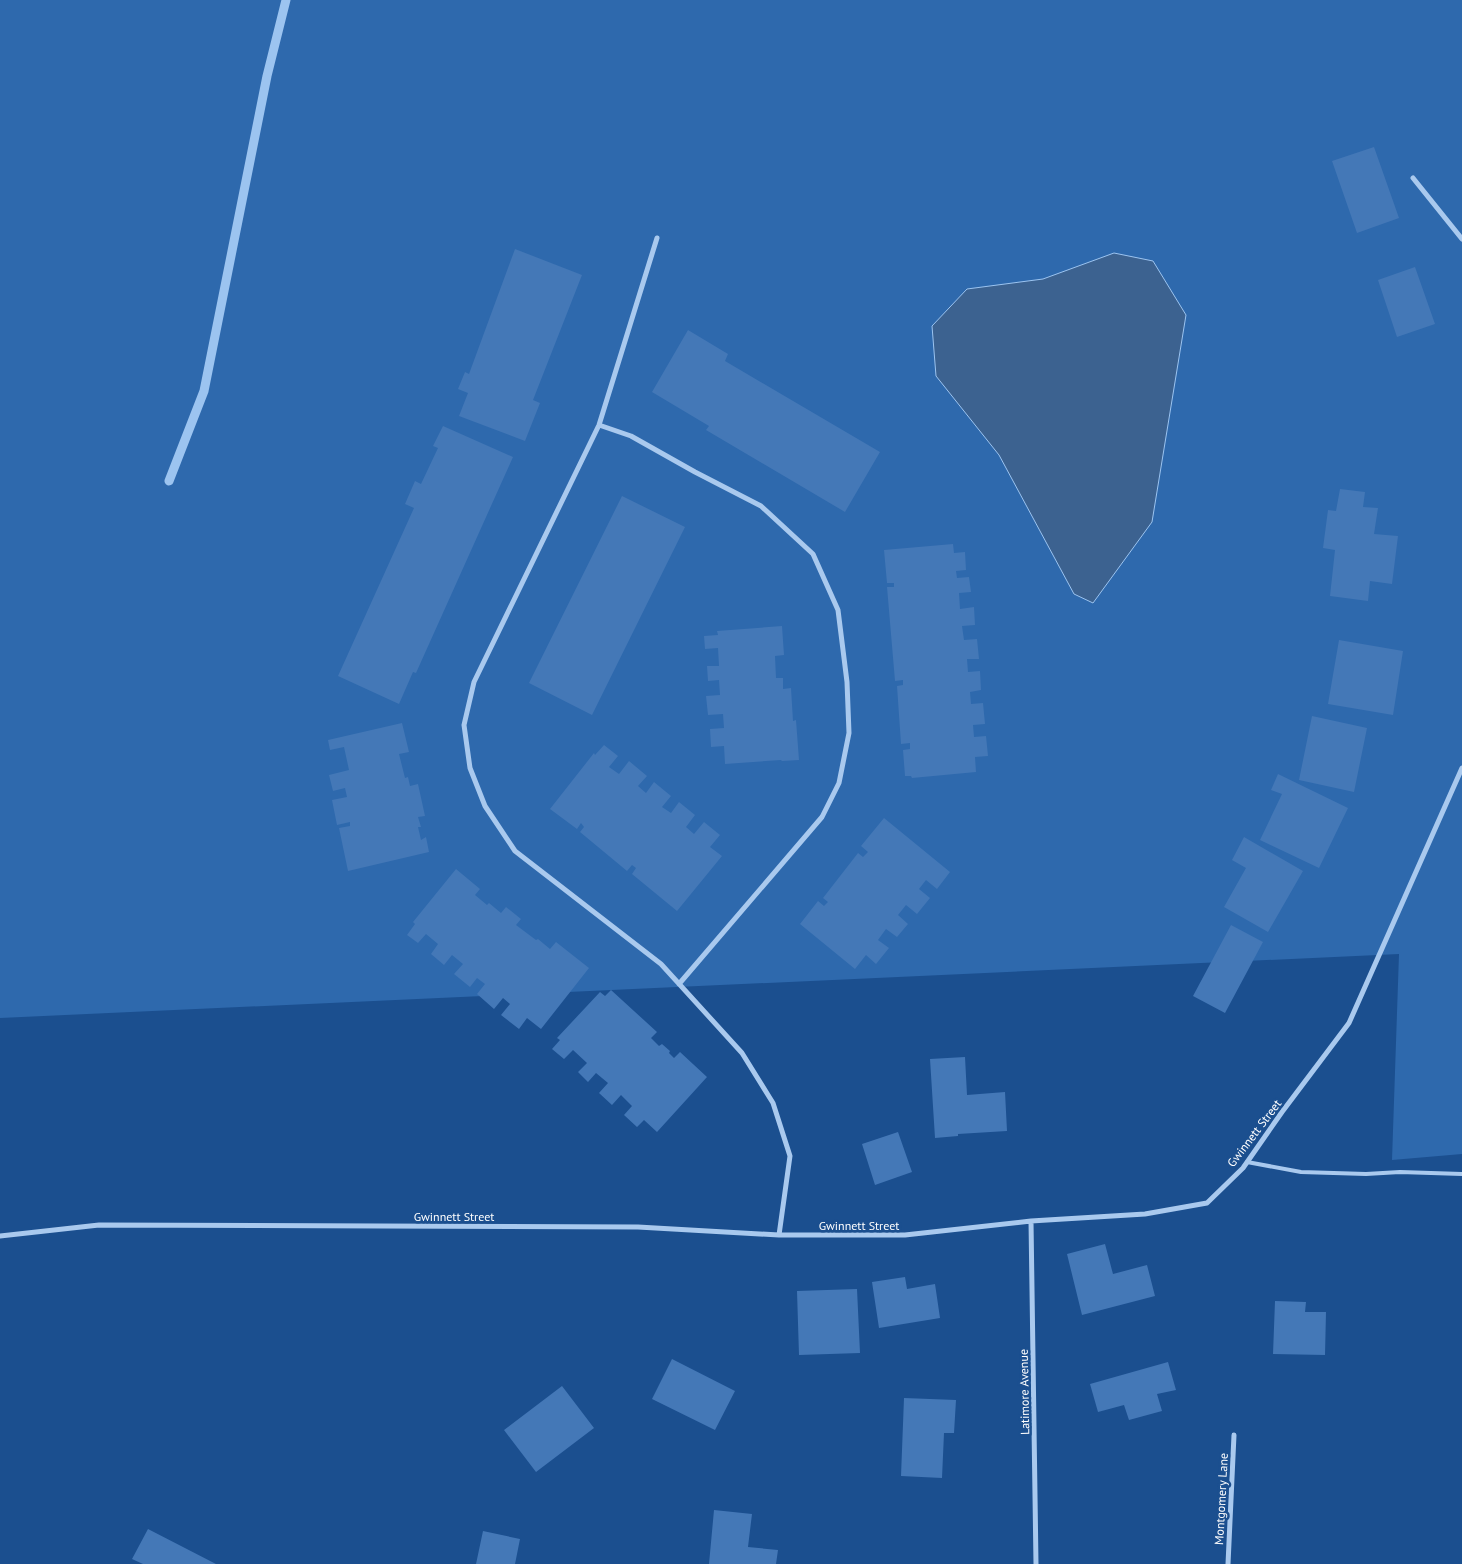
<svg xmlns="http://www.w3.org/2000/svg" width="1462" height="1564" font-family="'PT Sans',sans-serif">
<rect width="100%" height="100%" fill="#1b4f8f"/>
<path fill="#2e69ad" d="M0,0H1462V1154L1392,1160L1399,954L0,1018Z"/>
<path fill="#3c6290" stroke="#9cc4f0" d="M1114,253L1153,261L1186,315L1152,522L1093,603L1074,594L999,455L936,376L932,326L967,289L1043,279Z"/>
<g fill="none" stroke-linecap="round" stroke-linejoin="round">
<path stroke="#9cc4f0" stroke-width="9" d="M169,481L204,391L267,76L286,0"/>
</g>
<path fill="#4478b7" d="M1374,147L1399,218L1357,233L1332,161Z
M515,249L582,275L533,400L540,403L525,441L459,416L468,393L458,389L465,372L469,374Z
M1415,267L1435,324L1397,337L1378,280Z
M688,330L728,354L725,361L880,452L845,512L706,430L709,426L652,392Z
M443,426L513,457L416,673L413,672L399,704L338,676L414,508L405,504L415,481L421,484L438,448L433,446Z
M1340,489L1365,492L1363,507L1378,508L1374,534L1398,536L1392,584L1370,581L1368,601L1330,596L1335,550L1323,548L1328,510L1336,511Z
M622,496L685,527L592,715L529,683Z
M953,544L954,553L965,552L966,570L956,571L957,578L969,577L971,592L959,593L960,609L974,607L975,625L962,626L964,640L977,639L979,659H967L968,672L980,671L981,690L970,692L971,704L983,703L985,724L973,725L974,737L986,736L988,756L975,757L976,772L912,778L911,776H905L903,750L910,749V743L901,744L897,686L903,685V680L895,681L887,587H894V583H887L884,550Z
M782,626L784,655L775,656L776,678H783V689L791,688L793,721L796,720L799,760L782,761L781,760L725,764L724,746L711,747L710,729L724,728L723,714L708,715L706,696L720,695L719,680L708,681L707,666H719L718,648L705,649L704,636L718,635L717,631Z
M1339,640L1403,651L1393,715L1328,704Z
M1312,716L1367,728L1354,792L1299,780Z
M402,723L409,752L399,754L405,778L408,777L410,786L418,784L425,816L418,817L421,827H418L421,840L426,837L429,852L348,871L339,828L350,826V822L337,825L332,800L347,797L345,788L333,791L329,775L349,770L344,747L330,750L328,740Z
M604,745L618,756L609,767L619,774L629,761L647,776L638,786L646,793L654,782L671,796L662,807L671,813L679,802L695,815L686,827L694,834L704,822L720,835L710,847L722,856L677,911L632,874L636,868L632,865L627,871L580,832L584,827L581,823L577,829L550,809L594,753L595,755Z
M1278,774L1348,808L1319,868L1260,840L1282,794L1271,790Z
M884,818L950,872L937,889L926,880L919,889L930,898L917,914L906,905L898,915L908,924L897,937L886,929L878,940L889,948L876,964L866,955L855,969L800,924L818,901L824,906L828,902L823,898L858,853L863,857L868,852L861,846Z
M1244,837L1303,871L1268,932L1224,907L1246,868L1232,860Z
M456,869L480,889L475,895L487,905L489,903L501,913L506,907L521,919L516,925L536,940L538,939L550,949L556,942L589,968L541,1029L527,1018L519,1029L501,1015L510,1004L503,998L494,1009L477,994L485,984L477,978L470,987L454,974L463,964L452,955L444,965L431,954L438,944L426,934L418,943L407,935L415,924L413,922Z
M1231,925L1263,942L1225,1013L1193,996Z
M611,990L657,1032L651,1038L659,1046L662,1044L670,1051L669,1053L674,1058L680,1052L707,1077L657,1132L644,1120L637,1127L624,1115L632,1106L621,1095L612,1105L599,1093L608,1083L596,1073L588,1082L578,1072L587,1063L573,1050L564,1059L552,1049L560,1040L557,1038L600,992L605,996Z
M965,1057L967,1095L1005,1092L1007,1131L958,1134V1136L935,1138L930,1059Z
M898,1132L912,1172L875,1185L862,1144Z
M1105,1244L1113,1274L1147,1265L1155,1296L1082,1315L1067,1254Z
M905,1277L907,1289L935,1284L940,1318L879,1328L872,1282Z
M857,1289L860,1353L799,1355L797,1291Z
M1275,1301L1306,1302L1305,1312H1326L1325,1355L1273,1354Z
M672,1359L735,1391L715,1430L652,1399Z
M1168,1362L1176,1390L1157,1394L1162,1411L1129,1420L1124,1405L1098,1412L1090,1384Z
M562,1386L594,1428L536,1472L504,1430Z
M904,1398L956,1400L954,1433H944L942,1478L901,1476Z
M714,1510L752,1514L748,1547L778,1550L776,1564H709Z
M148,1529L216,1564H143L132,1559Z
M483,1531L520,1539L515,1564H476Z"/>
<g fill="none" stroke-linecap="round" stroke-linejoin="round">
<path stroke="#a9c9ee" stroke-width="4" d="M1247,1162L1301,1172L1366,1174L1400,1172L1462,1174"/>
<path stroke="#a9c9ee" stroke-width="5" d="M1413,178L1462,239
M657,238L599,425L474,682L464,725L470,768L485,806L515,851L661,964L742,1053L773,1103L790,1156L779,1235
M599,425L631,436L695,472L761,506L813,554L838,610L847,682L849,733L839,783L822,817L679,984
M1031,1221L1036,1564
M0,1236L99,1225L638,1227L779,1235H905L1031,1221L1145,1214L1207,1203L1243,1168L1282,1112L1349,1023L1462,768
M1228,1564L1234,1435"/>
</g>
<g text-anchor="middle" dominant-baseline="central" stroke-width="5" stroke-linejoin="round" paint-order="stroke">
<g font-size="12" fill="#fff" stroke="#1b4f8f">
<text transform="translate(1254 1133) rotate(-53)">Gwinnett Street</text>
<text x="454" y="1216">Gwinnett Street</text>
<text x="859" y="1225">Gwinnett Street</text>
<text transform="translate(1024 1392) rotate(-91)">Latimore Avenue</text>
<text transform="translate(1221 1499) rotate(-87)">Montgomery Lane</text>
</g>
</g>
</svg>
